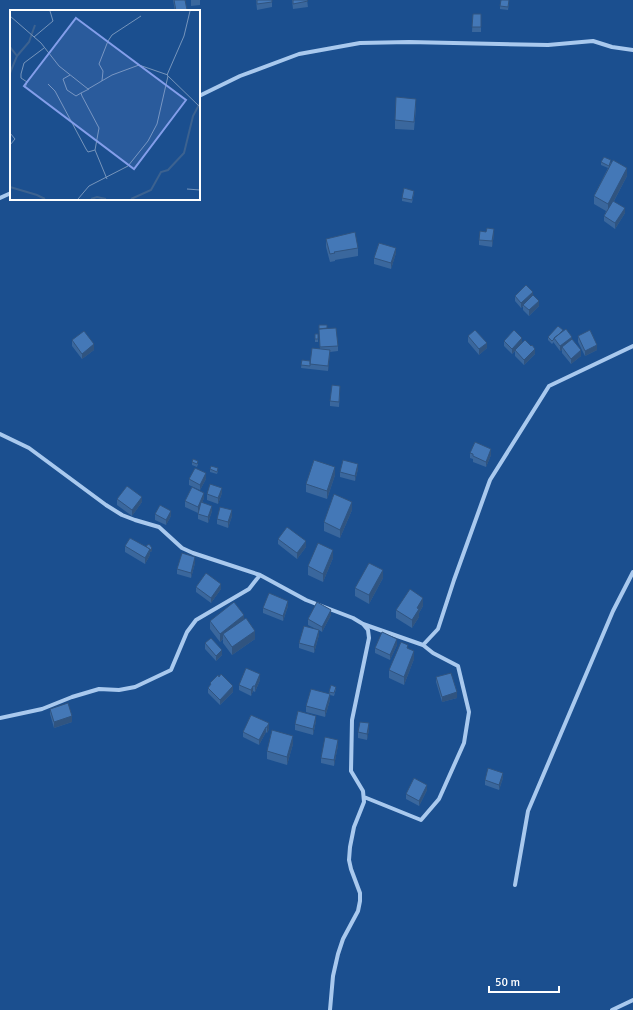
<svg xmlns="http://www.w3.org/2000/svg" width="633" height="1010" font-family="Signika,sans-serif">
<rect width="100%" height="100%" fill="#1b4f8f"/>
<g fill="none" stroke-linecap="round" stroke-linejoin="round">
<path stroke="#a9c9ee" stroke-width="4" d="M199,96L240,76L299,54L360,43L409,42L548,45L593,41L612,47L633,50
M0,198L11,193
M0,434L29,448L106,505L122,515L135,520L159,527L182,548L193,553L260,575L306,600L353,618L363,624L368,630L369,638L352,720L351,771L363,791L364,802L354,827L350,847L349,860L351,869L360,893V901L358,911L343,939L338,954L333,976L330,1010
M363,624L423,645L438,629L454,580L490,480L549,386L633,346
M0,718L42,709L72,697L99,689L119,690L135,687L171,670L187,632L196,620L249,589L260,575
M364,797L421,820L439,799L464,743L469,712L458,666L433,653L423,645
M515,885L528,811L613,611L633,572
M612,1010L633,1000"/>
</g>
<path fill="#3a679d" d="M173,0H185L187,11H175Z
M191,0H200V5L191,6Z
M256,0H272V7L257,10Z
M292,0H307L308,7L293,9Z
M509,2L508,10L500,9V6Z
M473,14H481V32H472Z
M416,107L414,130L395,129V120Z
M601,162L611,163L627,176L614,201L625,213L615,229L604,221V216L606,211L594,204V196L608,168L601,165Z
M414,193L412,203L402,201V198Z
M486,232L494,234L492,247L479,245V240Z
M326,239L358,248V256L335,260V261L330,262L326,247Z
M396,253L391,269L374,264V258Z
M515,296H533L539,306L529,316L523,310V306L521,308L515,301Z
M319,325L327,328L338,346V351L330,352L328,371L310,369V365V369L301,368L302,360L310,361L320,349L319,335Z
M563,331L572,339L581,356L571,364L562,353V350L560,351L554,343V342L552,344L548,340V337Z
M315,334L318,339V342H315Z
M468,336L487,348L479,355L468,342Z
M578,336L597,350L585,356L578,342Z
M72,340L94,350L82,359L72,346Z
M504,341L522,343L535,354L524,365L515,356V351L512,354L504,346Z
M340,391L339,407L330,406V401Z
M470,453L491,455L486,467L473,462V459L470,458Z
M192,462L198,464L197,467L192,465Z
M210,469L218,471L217,474L210,472Z
M358,469L355,481L340,477V472Z
M335,475L327,499L306,492V484Z
M189,479H206L200,490L189,485Z
M222,493L218,504L207,500V494Z
M204,498L202,503L212,511L208,523L198,519V514L199,509L198,513L185,507V501Z
M117,499L142,502L132,516L117,505Z
M352,510L340,538L324,531V522Z
M155,514L171,516L166,525L155,520Z
M232,516L228,528L217,524V519Z
M278,539L306,547L297,559L278,544Z
M125,546L152,551L150,552V555L145,564L125,552Z
M333,558L323,582L308,575V566Z
M195,563L191,578L177,574V569Z
M383,578L369,604L355,596V588Z
M196,587L221,589L211,603L196,592Z
M288,606L283,621L263,613V608Z
M423,606L419,613V617L412,628L396,618V610Z
M331,615L322,632L319,630V635L314,653L299,648V643L316,629L308,625V619Z
M244,620L255,639L232,655L223,643V639L220,642L210,629V621Z
M205,643L222,655L216,661L205,649Z
M397,645L390,660L375,653V648Z
M414,659L404,685L389,678V670Z
M436,677L457,698L442,702L436,682Z
M260,680L255,692L253,691L251,696L239,690V685Z
M210,683L233,692L220,705L208,693V688L210,686Z
M336,689L334,696L330,695V700L325,717L306,712V706L329,694V692Z
M50,709L72,722L54,728L50,714Z
M251,715L269,729L267,733L266,732L259,745L243,737V732Z
M316,721L313,735L295,730V724Z
M369,729L367,740L358,738V732Z
M293,744L287,765L267,759V751Z
M338,745L334,766L321,763V758Z
M503,778L499,790L485,785V780Z
M427,790L419,806L406,799V794Z"/>
<path fill="#305480" d="M627,168V176L608,212V204Z
M625,208V213L615,229V223Z
M494,229V234L492,247V241Z
M396,248V253L391,269V263Z
M533,292V298L523,305V306L521,308V303Z
M539,301V306L529,316V310Z
M572,337V342L562,347V350L560,351V346Z
M522,338V344L515,350V351L512,354V349Z
M487,343V348L479,355V349Z
M94,344V350L82,359V354Z
M597,345V350L585,356V351Z
M535,349V354L524,365V360Z
M330,350V356L328,371V366Z
M581,350V356L571,364V359Z
M491,449V455L486,467V462Z
M358,464V469L355,481V476Z
M335,467V475L327,499V491Z
M206,473V479L200,490V485Z
M222,488V493L218,504V498Z
M204,493V498L198,513V507Z
M142,497V502L132,516V510Z
M352,502V510L340,538V530Z
M212,506V511L208,523V517Z
M232,510V516L228,528V522Z
M171,511V516L166,525V520Z
M306,541V547L297,559V553Z
M152,548V551L150,552V555L145,564V558L150,550Z
M333,550V558L323,582V574Z
M195,557V563L191,578V573Z
M383,570V578L369,604V595Z
M221,584V589L211,603V598Z
M423,598V606L419,613V617L412,628V620L417,608Z
M288,601V606L283,621V616Z
M331,610V615L322,632V627Z
M244,615V623L223,634V639L220,642V634Z
M319,630V635L314,653V647Z
M255,631V639L232,655V647Z
M397,639V645L390,660V655Z
M222,650V655L216,661V656Z
M414,651V659L404,685V677Z
M260,674V680L255,692V686Z
M233,686V692L220,705V700Z
M253,686V691L251,696V690Z
M457,692V698L442,702V697Z
M330,694V700L325,717V711Z
M72,716V722L54,728V722Z
M316,716V721L313,735V729Z
M269,723V729L267,733V727Z
M369,723V729L367,740V734Z
M266,727V732L259,745V740Z
M293,736V744L287,765V757Z
M338,740V745L334,766V760Z
M503,773V778L499,790V785Z
M427,785V790L419,806V801Z"/>
<path fill="#4478b7" stroke="#305480" d="M174,0H185L187,10L176,11Z
M257,0H272V2L257,4Z
M293,0H307L308,1L293,4Z
M501,0H509L508,7L500,6Z
M473,14H481V27H472Z
M396,97L416,99L414,122L395,120Z
M604,157L611,160L609,166L601,162Z
M613,160L627,168L608,204L594,196Z
M404,188L414,191L412,200L402,198Z
M613,201L625,208L615,223L604,216Z
M487,228L494,229L492,241L479,240L480,231L486,232Z
M355,232L358,248L334,252L335,253L330,254L326,239Z
M379,243L396,248L391,263L374,258Z
M526,285L533,292L521,303L515,296Z
M533,295L539,301L529,310L523,305Z
M319,325H327V328L319,329Z
M558,326L563,330L558,335L554,338V339L552,341L548,337Z
M336,328L338,346L320,347L319,329Z
M566,329L572,337L560,346L554,338Z
M475,330L487,343L479,349L468,336Z
M514,330L522,338L512,349L504,341Z
M590,330L597,345L585,351L578,336Z
M84,331L94,344L82,354L72,340Z
M315,334H318V339H315Z
M572,339L581,350L571,359L562,347Z
M525,340L531,346L532,345L535,349L524,360L515,350Z
M312,348L330,350L328,366L310,364Z
M302,360L310,361V366L301,365Z
M332,385L340,386L339,402L330,401Z
M475,442L491,449L486,462L473,456V454L470,453Z
M193,459L198,461L197,464L192,462Z
M314,460L335,467L327,491L306,484Z
M343,460L358,464L355,476L340,472Z
M211,466L218,468L217,472L210,469Z
M195,468L206,473L200,485L189,479Z
M210,484L222,488L218,498L207,494Z
M127,486L142,497L132,510L117,499Z
M192,487L204,493L198,507L185,501Z
M334,494L352,502L340,530L324,522Z
M201,502L212,506L208,517L198,514Z
M160,505L171,511L166,520L155,514Z
M220,507L232,510L228,522L217,519Z
M287,527L306,541L297,553L278,539Z
M130,538L150,549L145,558L125,546Z
M318,543L333,550L323,574L308,566Z
M149,544L152,548L150,550L146,546Z
M182,553L195,557L191,573L177,569Z
M369,563L383,570L369,595L355,588Z
M206,573L221,584L211,598L196,587Z
M410,589L423,598L417,608L419,609L412,620L396,610Z
M269,593L288,601L283,616L263,608Z
M234,602L244,615L220,634L210,621Z
M317,602L331,610L322,627L308,619Z
M246,618L255,631L232,647L223,634Z
M304,626L319,630L314,647L299,643Z
M382,632L397,639L390,655L375,648Z
M211,638L222,650L216,656L205,643Z
M401,642L408,645L407,648L414,651L404,677L389,670Z
M246,668L260,674L255,686H253L251,690L239,685Z
M451,673L457,692L442,697L436,677Z
M221,674L233,686L220,700L208,688L211,684L210,683L218,675L219,677Z
M331,685L336,687L334,693L329,692Z
M311,689L330,694L325,711L306,706Z
M68,703L72,716L54,722L50,709Z
M298,711L316,716L313,729L295,724Z
M251,715L269,723L267,727H266L259,740L243,732Z
M360,722L369,723L367,734L358,732Z
M272,730L293,736L287,757L267,751Z
M325,737L338,740L334,760L321,758Z
M488,768L503,773L499,785L485,780Z
M414,778L427,785L419,801L406,794Z"/>
<g transform="translate(10 10)">
<rect width="190" height="190" fill="#1b4f8f"/>
<path fill="none" stroke="#3c6290" stroke-width="2" d="M0,37L7,46L0,63M7,46L19,32L25,15M0,177L27,185L35,189M81,189L87,187L96,189M121,189L141,180L151,162L158,160L174,143L183,106L190,93"/>
<path fill="none" stroke="#7695bc" stroke-width="1" d="M180,1L174,26L157,65L190,97M0,6L31,33L49,56L78,79L102,65L129,55L158,65M24,27L43,11L40,1M60,65L53,69L57,80L66,86L71,83M92,71L93,61L89,54L98,31L102,25L131,6M38,74L45,81L76,139L78,142L85,140M15,78L17,72L11,68V64L14,53L34,38M79,79L71,83L72,86L89,118L85,140L97,169M0,123L5,129L0,135M177,179L190,180M68,189L79,176L118,156L138,131L147,114L158,66"/>
<path fill="#839eea" fill-opacity="0.15" stroke="#839eea" stroke-width="2" d="M66,8L176,90L124,159L14,76Z"/>
<rect width="190" height="190" fill="none" stroke="#fff" stroke-width="2"/>
</g>
<path d="M489 986v6h70v-6" fill="none" stroke="#ffffff" stroke-width="2"/>
<text x="495" y="986" font-size="12" fill="#ffffff" stroke="#1b4f8f" stroke-width="3" paint-order="stroke">50 m</text>
</svg>
